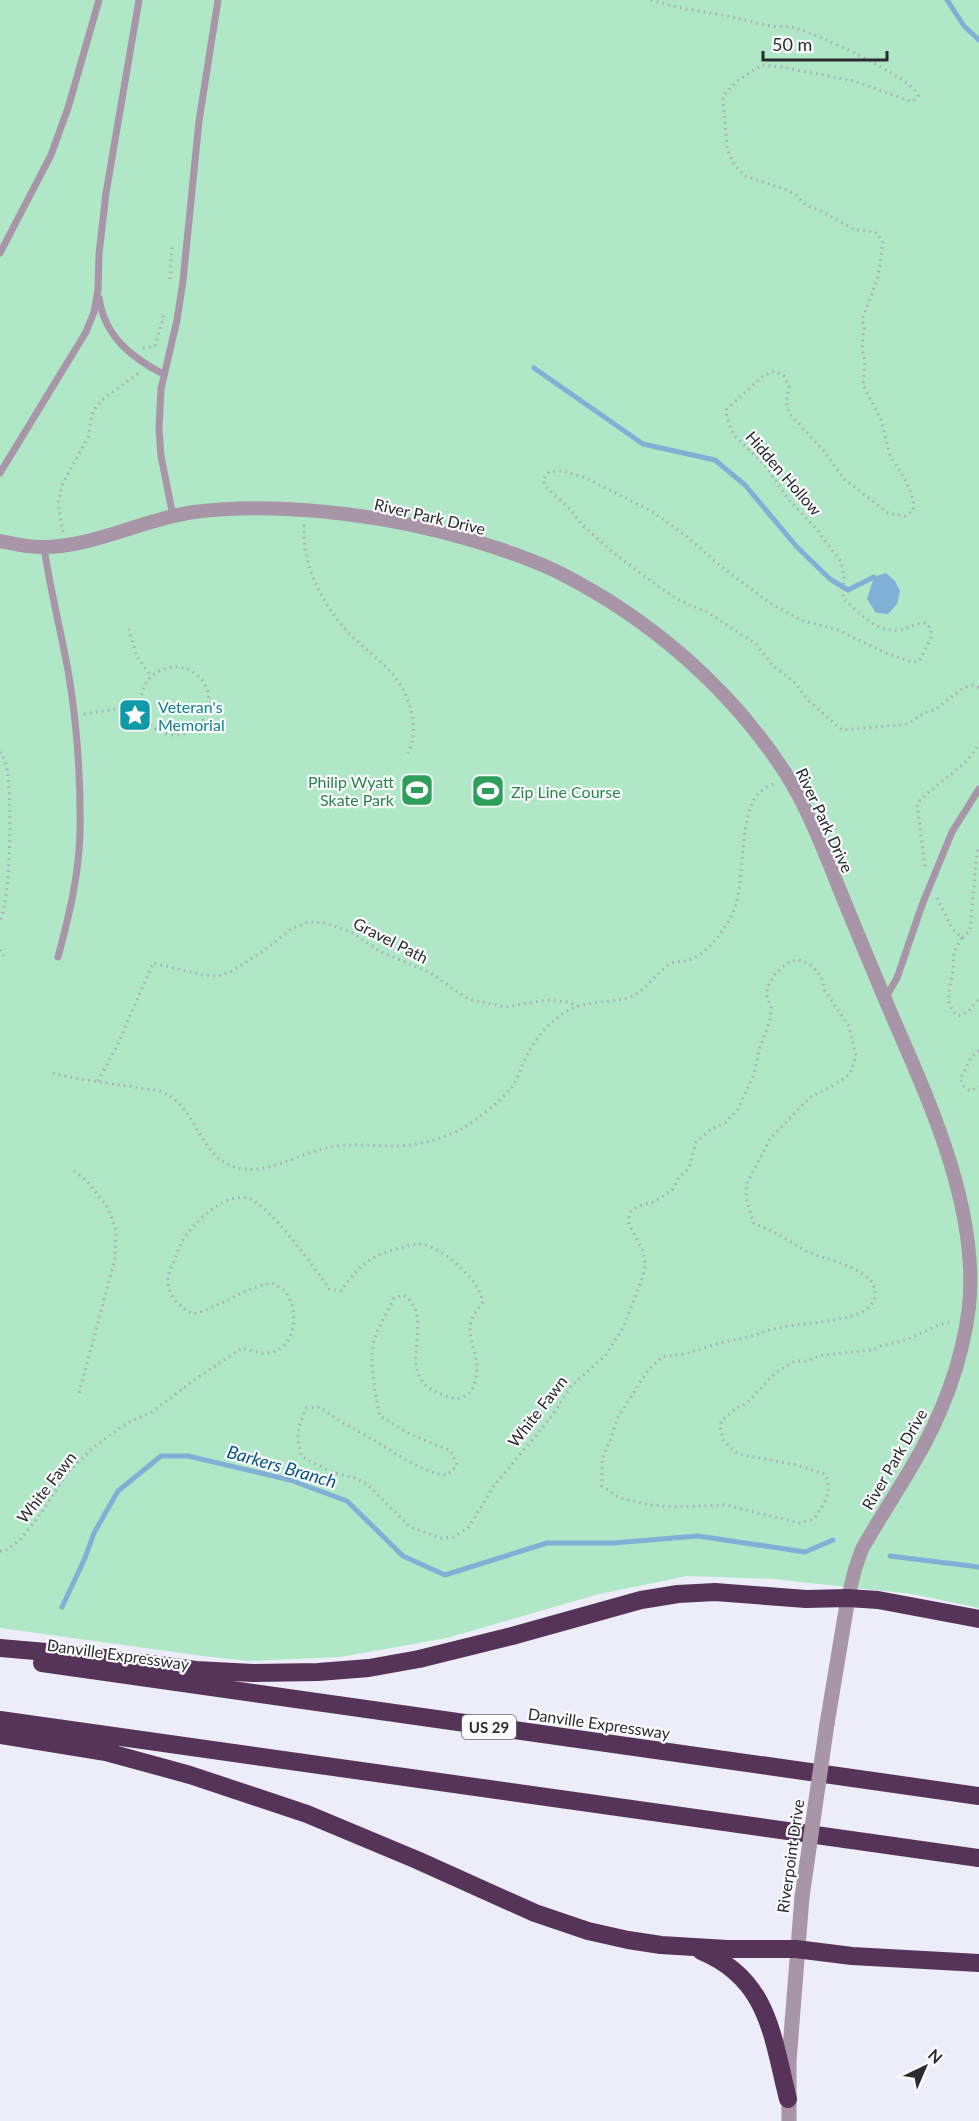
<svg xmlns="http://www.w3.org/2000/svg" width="979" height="2121" font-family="Lato,sans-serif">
<rect width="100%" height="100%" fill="#ecedf9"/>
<path fill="#b0e7c6" d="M0,0H979V1608L912,1594L773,1579L687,1576L599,1594L447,1638L340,1657L249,1661L203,1656L0,1628Z"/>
<path fill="#81b0d7" d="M886,573L895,581L900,591L897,604L888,614L876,613L867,599L874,577Z"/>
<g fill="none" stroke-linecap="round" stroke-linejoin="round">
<path stroke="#81b0d7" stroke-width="5" d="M947,0L964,26L979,40
M534,368L643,444L715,460L745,485L797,547L830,579L848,590L874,577
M890,1556L979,1567
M62,1607L85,1558L94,1533L118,1491L161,1456H188L290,1480L347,1501L403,1556L445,1575L547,1543H613L698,1536L805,1552L833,1540"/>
<path stroke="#aaabb4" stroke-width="3" stroke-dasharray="1.5 4.5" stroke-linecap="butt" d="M651,0C679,9 708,12 736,18C748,20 760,25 772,26C778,27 785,26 791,27C810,30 916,79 918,96L913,101L907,100L854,81L781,67L762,65L737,81L726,93L723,100L727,148L734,165L745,176L784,189L796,195L806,205L823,212L855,230L875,232L883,241L878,277L862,320L864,328L862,348L865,361L863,385L881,420L890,455L907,483L914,501L913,511L905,516L888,513L844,479L824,451L789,413L786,402L789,387L784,376L774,371L763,376L727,409L726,413L731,429L735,436L765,465L788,499L818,531L841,562L844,576L843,598C858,612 876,633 899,630C909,629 915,622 926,623L931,629V638L919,661L912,662L886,653L838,630L801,620L770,603L718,564L685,535L651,511L586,478L563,471L549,472L543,479L546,487L571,510L581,524L616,555L659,587L679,600L707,612L756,644L773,666L793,681L809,701L842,730L908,724L924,713L936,709L963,688L972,685L979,688
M170,279L172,245
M143,348L153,347L155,345L165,312
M304,525C301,563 322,604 348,632C361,646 378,658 391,672C409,692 421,729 408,753
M63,532L58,504L62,485L88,437L93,411L103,399L139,373
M129,629L137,657L151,676
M141 701a34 34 0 1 1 68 0a34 34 0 1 1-68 0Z
M84,714L141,705
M0,752C3,757 6,763 7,769C12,795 11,899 0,921
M925,866L917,804C935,782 967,769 979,743
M937,898L952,928L962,938L970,930L977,852L979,848
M962,938C949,958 956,956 952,975C949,990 944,1005 958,1016L968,1012L979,998
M0,950L4,956
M979,1051L972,1056L960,1079L964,1086L970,1091L979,1087
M53,1073C79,1080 107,1083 134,1087C142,1089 154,1089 162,1092C196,1105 199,1156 234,1167C265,1176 294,1156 322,1149C346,1142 370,1146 394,1146C416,1146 444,1139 463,1128C478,1119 501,1101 511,1088C516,1082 519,1073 522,1066C532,1044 542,1029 562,1014C582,1000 605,1004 627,998C644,994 654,975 668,965C673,961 680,962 686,961C698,958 709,948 717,938C725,928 734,914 737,900C744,874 740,812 759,793C762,789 770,786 775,783
M98,1081L116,1048L153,963L203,975L218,976L232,971L262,952L291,929L308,922L326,923L351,932L381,952L429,972L468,999L506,1007L546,1000L569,1002L578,1006
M74,1171L88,1182L108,1208L116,1230L115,1259L78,1397
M0,1551H5L20,1540L40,1515L68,1472L95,1446L127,1423L152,1412L194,1380L242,1348C249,1350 258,1353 265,1353C295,1353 300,1314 287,1294C284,1289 277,1286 272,1283C243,1288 221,1307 193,1314C181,1308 169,1297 168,1283C167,1275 171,1268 174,1261C177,1254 179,1246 183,1240C194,1222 227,1190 250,1199C270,1206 316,1269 329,1289L341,1291C360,1264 371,1255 403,1247C409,1246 415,1243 422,1244C436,1247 451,1258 461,1268C472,1279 479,1287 483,1302C478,1309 473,1315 471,1322C466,1342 482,1357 475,1381C473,1390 470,1394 461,1398C454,1400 446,1396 439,1393C391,1376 439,1316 403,1295L394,1298C388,1311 380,1324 375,1337C368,1359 375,1393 380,1416L410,1434L451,1451L457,1465L447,1475C427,1475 397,1454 380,1444C359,1431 339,1422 320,1407L306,1408C298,1428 295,1437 302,1457L332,1472L355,1478L367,1484L410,1527L441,1538L453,1537L468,1528L494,1486L552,1416L571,1386L605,1356L623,1328L643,1276L645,1265L643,1251L629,1224V1216L632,1210L644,1204L654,1202L673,1189L679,1177L689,1168L696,1142L711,1129L725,1123L738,1109L754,1074L759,1050L770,1021L771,1007L767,997V988L775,974L784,966L791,961L799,960L811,965L821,976L825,991L849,1026L856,1056L850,1074L834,1085L809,1098L770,1139L747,1183L746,1198L754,1224C773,1230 789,1241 806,1251C824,1260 878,1268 875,1295C875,1303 869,1308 862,1312C834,1324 802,1322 773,1329C765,1331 759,1334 751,1336C741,1339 730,1340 720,1343C699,1349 686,1356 663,1356L648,1370L617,1419L610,1441L602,1458V1486L620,1498L651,1505L672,1507L726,1505L800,1523L814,1519C824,1504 834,1491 825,1474L797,1465L738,1454L723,1440L720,1426L722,1420L736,1408L746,1404L775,1373L795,1361H805L823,1355L874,1350L881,1346L906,1340L941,1324L953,1322"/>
<path stroke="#a895a8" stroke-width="7" d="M0,253L51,155L68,108L99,0
M99,298C105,337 131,357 163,374
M0,473L86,332L94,312L98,290L99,254L106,193L139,0
M173,516L161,456L159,429L161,389L177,320L183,281L199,121L218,0
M44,547C49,582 57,615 64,650C76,706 81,775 80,832C79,875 69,916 58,957
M885,999L897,978L922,905L952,832L979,789"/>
<path stroke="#a895a8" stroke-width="14" d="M0,541C14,544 28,547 43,547C94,547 143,519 194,512C270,502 367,513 442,532C480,542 520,554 556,571C648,617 730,687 786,774C807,807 822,846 837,883C855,928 874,973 893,1018C931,1105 979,1210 969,1307C962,1364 941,1418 911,1468C895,1495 878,1521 862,1549L855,1569L848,1598"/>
<path stroke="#a895a8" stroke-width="15" d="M827,1724L848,1598
M789,2121V2061L802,1897"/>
<path stroke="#563358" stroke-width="18" d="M0,1648L81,1655L196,1670L253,1673L318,1672L369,1668L419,1659L512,1636L641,1600L678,1594L715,1592L806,1599L848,1598L878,1600L979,1619
M42,1663L979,1796
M0,1720L979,1858
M0,1735L106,1752L190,1775L307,1814L417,1860L535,1913L588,1931L628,1940L661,1945L727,1949H796L852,1956L979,1963
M701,1951C769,1979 772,2036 788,2099"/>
<path stroke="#a895a8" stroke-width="15" d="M802,1897L827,1724"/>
</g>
<defs>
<symbol id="sight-square" viewBox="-11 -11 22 22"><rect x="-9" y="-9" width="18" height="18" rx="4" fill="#0f9aa8" stroke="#fbfbfe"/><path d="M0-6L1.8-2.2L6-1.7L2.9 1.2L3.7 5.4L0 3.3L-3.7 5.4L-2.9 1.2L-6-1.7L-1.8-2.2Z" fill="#fff"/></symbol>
<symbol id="stadium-square" viewBox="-11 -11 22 22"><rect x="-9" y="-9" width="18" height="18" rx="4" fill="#2e9e5b" stroke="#fbfbfe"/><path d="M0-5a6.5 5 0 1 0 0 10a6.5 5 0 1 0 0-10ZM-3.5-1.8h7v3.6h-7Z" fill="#fff"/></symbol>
</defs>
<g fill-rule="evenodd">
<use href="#sight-square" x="116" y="696" width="38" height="38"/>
<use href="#stadium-square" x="398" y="771" width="38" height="38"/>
<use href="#stadium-square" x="469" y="772" width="38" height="38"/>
</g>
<g text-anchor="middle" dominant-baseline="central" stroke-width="4.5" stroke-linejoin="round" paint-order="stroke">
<rect fill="#fbfbfe" stroke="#696a6e" stroke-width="1.5" x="462" y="1715" width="54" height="24" rx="4.5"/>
<g font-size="15" font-weight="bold" fill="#2b2c30">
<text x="489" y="1727">US 29</text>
</g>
<g font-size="16" fill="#2b2c30" stroke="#fbfbfe">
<text transform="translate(784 473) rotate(49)">Hidden Hollow</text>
<text transform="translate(430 516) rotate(13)">River Park Drive</text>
<text transform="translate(825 820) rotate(65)">River Park Drive</text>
<text transform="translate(391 940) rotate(27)">Gravel Path</text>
<text transform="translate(537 1411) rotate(-52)">White Fawn</text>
<text transform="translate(894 1459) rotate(-60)">River Park Drive</text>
<text transform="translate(46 1487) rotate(-52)">White Fawn</text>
<text transform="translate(118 1654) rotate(8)">Danville Expressway</text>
<text transform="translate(599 1723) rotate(8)">Danville Expressway</text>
<text transform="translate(790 1856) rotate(-82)">Riverpoint Drive</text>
</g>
<g font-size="16" fill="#0d838f" stroke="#fbfbfe" text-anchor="start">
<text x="158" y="706">Veteran's<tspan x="158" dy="18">Memorial</tspan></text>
</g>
<g font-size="16" fill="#27864d" stroke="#fbfbfe" text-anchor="end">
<text x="394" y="781">Philip Wyatt<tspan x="394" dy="18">Skate Park</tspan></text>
<text x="511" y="791" text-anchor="start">Zip Line Course</text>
</g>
<g font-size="18" font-style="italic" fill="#045586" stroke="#fbfbfe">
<text transform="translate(282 1466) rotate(16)">Barkers Branch</text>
</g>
</g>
<g transform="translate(925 2067) rotate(44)" stroke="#fbfbfe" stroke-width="4.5" paint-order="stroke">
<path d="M0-4.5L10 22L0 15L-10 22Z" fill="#2b2c30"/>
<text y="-9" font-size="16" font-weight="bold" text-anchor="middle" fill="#2b2c30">N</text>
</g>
<path d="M763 51v9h124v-9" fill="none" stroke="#2b2c30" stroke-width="3"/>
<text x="772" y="51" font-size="18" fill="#2b2c30" stroke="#fbfbfe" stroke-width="4.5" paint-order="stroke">50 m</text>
</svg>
